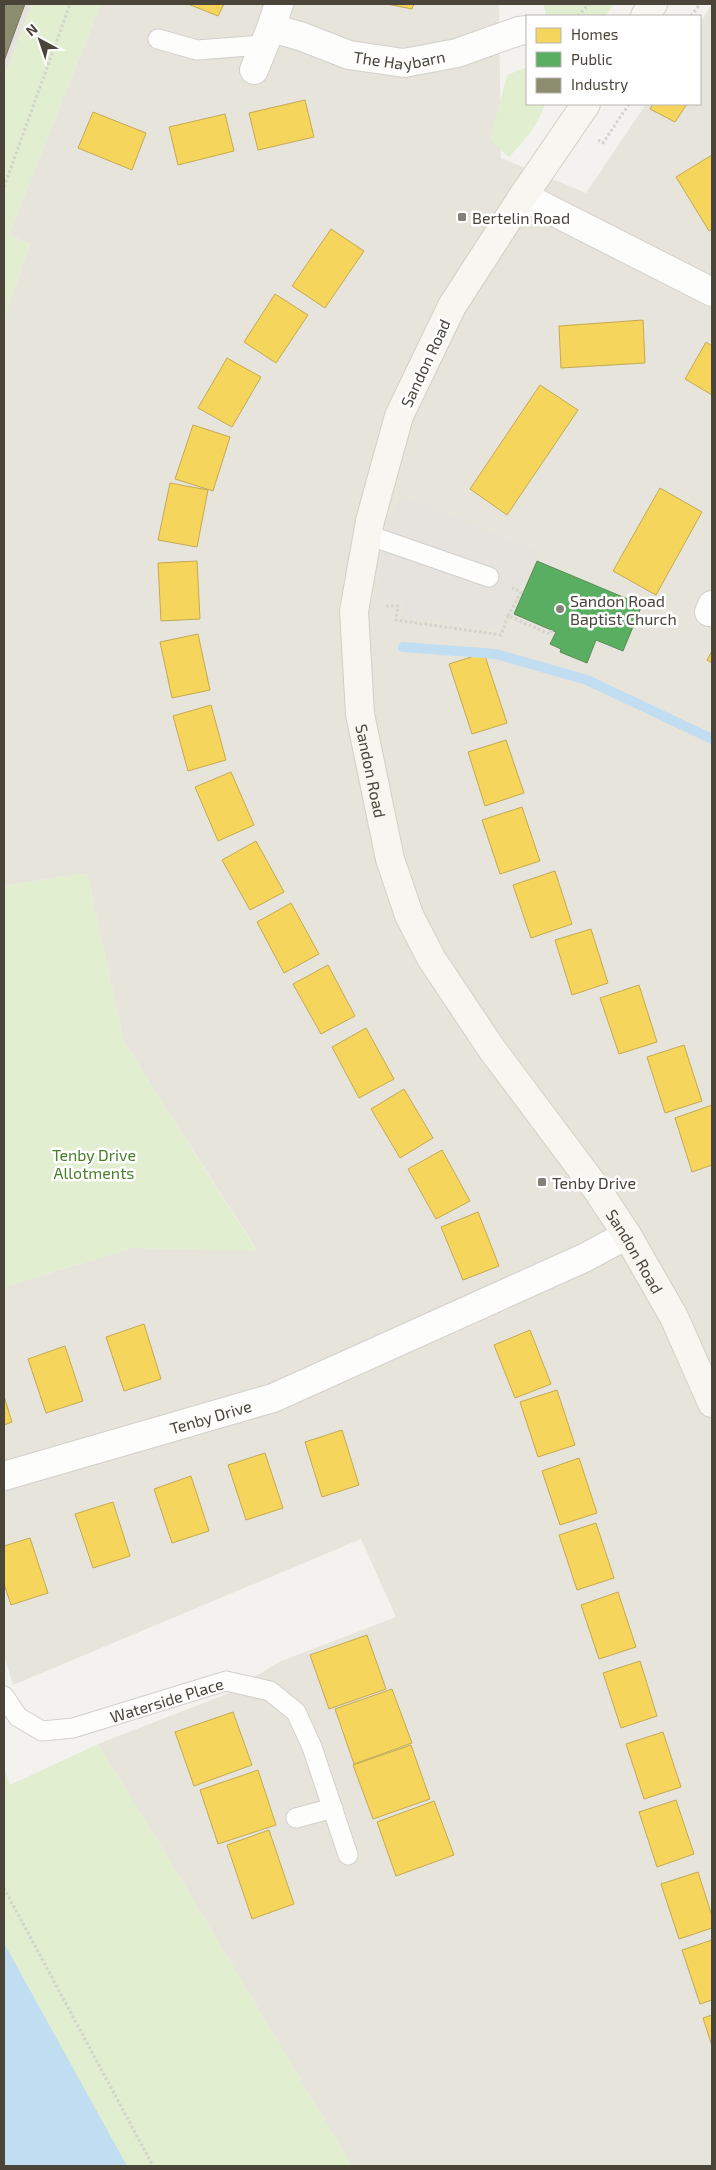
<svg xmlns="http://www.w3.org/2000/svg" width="716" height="2170" font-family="'Exo 2',sans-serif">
<rect width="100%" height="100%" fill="#f4f2ee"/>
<path fill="#e7e4dc" d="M101,4H499L501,158L586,193L646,104H700V23L712,4V2166H352L175,1869L98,1744L224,1695L279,1662L396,1617L361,1539L13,1685L4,1655V1287L132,1248L257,1250L124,1042L87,873L4,886V319L30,244L9,235Z"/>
<path fill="#e6e2de" d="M4,4H32L4,77Z"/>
<path fill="#e1eecf" d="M32,4H101L9,235L30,244L4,319V77Z
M544,4H614L605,16H546Z
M525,68L527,69V104H545C537,126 525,140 509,157L490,140L507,75Z
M87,873L124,1042L257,1251L132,1248L4,1287V886Z
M98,1744L175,1869L352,2166H4V1768L10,1785Z"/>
<path fill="#e6e3df" d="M400,495L538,551L498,629L403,617V602L377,599L381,554Z"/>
<path fill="#c0ddf1" d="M4,1943L127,2166H4Z"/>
<path fill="#f6d55c" stroke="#c3aa52" d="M188,4H224L218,16Z
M387,4H414L412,9Z
M305,100L314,137L258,150L249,113Z
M653,104H687L675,122L650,109Z
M93,112L146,133L132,170L78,148Z
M225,114L234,151L178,165L169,127Z
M712,155V229L709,231L676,177Z
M331,229L364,251L325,308L292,286Z
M275,294L308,315L276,363L244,342Z
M643,320L645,363L561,368L559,326Z
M706,342L712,346V395L685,379Z
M227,358L261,377L232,427L198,408Z
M540,385L578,410L507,515L470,489Z
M193,425L230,437L213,491L175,479Z
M170,483L208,490L197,547L158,540Z
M660,488L702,512L656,595L613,571Z
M197,561L200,619L161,621L158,563Z
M198,634L210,690L172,698L160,642Z
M712,651V663L707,660Z
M484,653L507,723L472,734L449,664Z
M211,705L226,760L188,771L173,716Z
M506,740L524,793L485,806L468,752Z
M231,772L254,825L218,841L195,787Z
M522,807L540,861L500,874L482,820Z
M256,841L284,892L250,910L222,860Z
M555,871L572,924L531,938L513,885Z
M291,903L319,954L284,973L257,922Z
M591,929L608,983L572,995L555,940Z
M328,965L355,1016L321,1034L293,984Z
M639,985L657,1042L619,1054L600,998Z
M366,1028L394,1079L359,1098L332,1047Z
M684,1045L702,1101L665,1113L647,1057Z
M404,1089L433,1138L400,1158L371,1109Z
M712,1105V1165L692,1172L675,1118Z
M442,1150L470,1201L436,1219L408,1169Z
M478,1212L499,1266L463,1280L441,1227Z
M144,1324L161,1379L124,1391L106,1337Z
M530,1330L551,1384L515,1398L494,1345Z
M65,1346L83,1401L46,1413L28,1359Z
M557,1390L575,1445L538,1457L520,1402Z
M4,1396L12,1422L4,1425Z
M342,1430L359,1485L322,1497L305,1442Z
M265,1453L283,1508L246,1520L228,1465Z
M579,1458L597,1513L560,1525L542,1471Z
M191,1476L209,1531L172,1543L154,1489Z
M113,1502L130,1556L93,1568L75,1514Z
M596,1523L614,1578L577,1590L559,1535Z
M30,1538L48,1593L11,1605L4,1584V1546Z
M618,1592L636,1647L599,1659L581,1605Z
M367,1635L386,1689L329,1709L310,1655Z
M640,1661L657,1716L621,1728L603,1673Z
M392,1689L412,1743L354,1764L335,1709Z
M233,1712L252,1765L194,1786L175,1732Z
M663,1732L681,1787L644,1799L626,1744Z
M411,1745L430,1799L373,1819L353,1765Z
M258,1770L276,1825L218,1844L200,1790Z
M676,1800L694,1854L657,1867L639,1812Z
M434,1801L454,1855L396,1876L377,1822Z
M269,1830L294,1904L252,1919L227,1845Z
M698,1872L712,1916V1928L679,1939L661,1884Z
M712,1940V2000L700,2004L682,1950Z
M712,2015V2046L703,2018Z"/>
<path fill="#5aae61" stroke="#568e55" d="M537,561L642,605L623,651L596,640L587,663L560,652L561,649L550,644L556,632L514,614Z"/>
<path fill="#8c8c6e" stroke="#78765e" d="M4,4H25L4,61Z"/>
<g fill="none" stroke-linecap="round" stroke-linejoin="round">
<path stroke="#c0ddf1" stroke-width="10" d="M403,647L496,654L587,680L712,739"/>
<defs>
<g id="lane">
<path d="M158,39L197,50L264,45"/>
<path d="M368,535L489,577"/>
<path id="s1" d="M4,1696L18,1717L42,1731L73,1728L226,1681L270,1691L296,1712L312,1747L348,1855"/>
<path d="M296,1818L333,1808"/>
</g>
<g id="street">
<path id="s2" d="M279,4L271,28L300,36L349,55L404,63L457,53L519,31L527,30"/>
<path d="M254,70L271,28"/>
<path d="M523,196L712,292"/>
<path d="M709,612L712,605"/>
<path id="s3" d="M4,1476L273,1398L584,1258L627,1235"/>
</g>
<g id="secondary">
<path d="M645,16L653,4"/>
<path id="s4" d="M586,104L523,196L452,306L399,416L370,521L354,611L360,714L390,859L409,915L431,958L491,1048L598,1191L627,1235L674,1317L712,1403"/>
</g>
</defs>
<use href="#lane" stroke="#d2d0cb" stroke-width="21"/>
<use href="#street" stroke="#d2d0cb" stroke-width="30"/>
<use href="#secondary" stroke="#d3cfc5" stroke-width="30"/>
<path stroke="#d3d2cc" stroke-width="3" stroke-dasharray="2.5 2.5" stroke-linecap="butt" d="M578,16L589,4
M691,16L700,4
M598,140L603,143L629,104
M4,187L70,4
M386,606H398L396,620L501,635L508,616L550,634L552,630
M508,616L521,592L512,588
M4,1888L153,2166"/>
<use href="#lane" stroke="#fdfdfc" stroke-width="19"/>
<use href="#street" stroke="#fdfdfc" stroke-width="28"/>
<use href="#secondary" stroke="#f7f6f1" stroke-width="28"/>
</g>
<g fill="#868178" stroke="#fff" stroke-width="2">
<rect x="457" y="212" width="10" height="10" rx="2.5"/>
<circle cx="560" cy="609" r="5"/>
<rect x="537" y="1177" width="10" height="10" rx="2.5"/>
</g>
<g text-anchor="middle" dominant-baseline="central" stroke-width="5" stroke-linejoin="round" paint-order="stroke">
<g font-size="16" fill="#4b4439" stroke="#fff">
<text stroke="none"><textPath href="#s2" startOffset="159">The Haybarn</textPath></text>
<text transform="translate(425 363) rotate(-65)">Sandon Road</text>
<text stroke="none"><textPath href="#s4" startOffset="726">Sandon Road</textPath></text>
<text stroke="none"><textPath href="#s4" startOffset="1281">Sandon Road</textPath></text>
<text stroke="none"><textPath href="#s3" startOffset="215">Tenby Drive</textPath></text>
<text stroke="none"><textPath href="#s1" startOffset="182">Waterside Place</textPath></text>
</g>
<g font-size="16" fill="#4b4439" stroke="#fff" text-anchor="start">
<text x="472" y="217">Bertelin Road</text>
<text x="570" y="600">Sandon Road<tspan x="570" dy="18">Baptist Church</tspan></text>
<text x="552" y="1182">Tenby Drive</text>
</g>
<g font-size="16" fill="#4a7f2a" stroke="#fff">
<text x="94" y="1154">Tenby Drive<tspan x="94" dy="18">Allotments</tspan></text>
</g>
</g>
<rect width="716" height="2170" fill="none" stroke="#4b4439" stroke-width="10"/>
<rect x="526" y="15" width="175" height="90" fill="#ffffff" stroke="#b7b4b0"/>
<rect x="536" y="28" width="25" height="15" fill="#f6d55c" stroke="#b7b4b0"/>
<text x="571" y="40" font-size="15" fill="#4b4439">Homes</text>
<rect x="536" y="52" width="25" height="15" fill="#5aae61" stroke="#b7b4b0"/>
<text x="571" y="65" font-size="15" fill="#4b4439">Public</text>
<rect x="536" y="78" width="25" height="15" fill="#8c8c6e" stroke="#b7b4b0"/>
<text x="571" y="90" font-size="15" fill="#4b4439">Industry</text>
<g transform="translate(40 40) rotate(320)" stroke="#ffffff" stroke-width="4" paint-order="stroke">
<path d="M0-4L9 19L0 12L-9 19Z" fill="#4b4439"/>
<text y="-8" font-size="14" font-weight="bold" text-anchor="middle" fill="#4b4439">N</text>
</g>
</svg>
